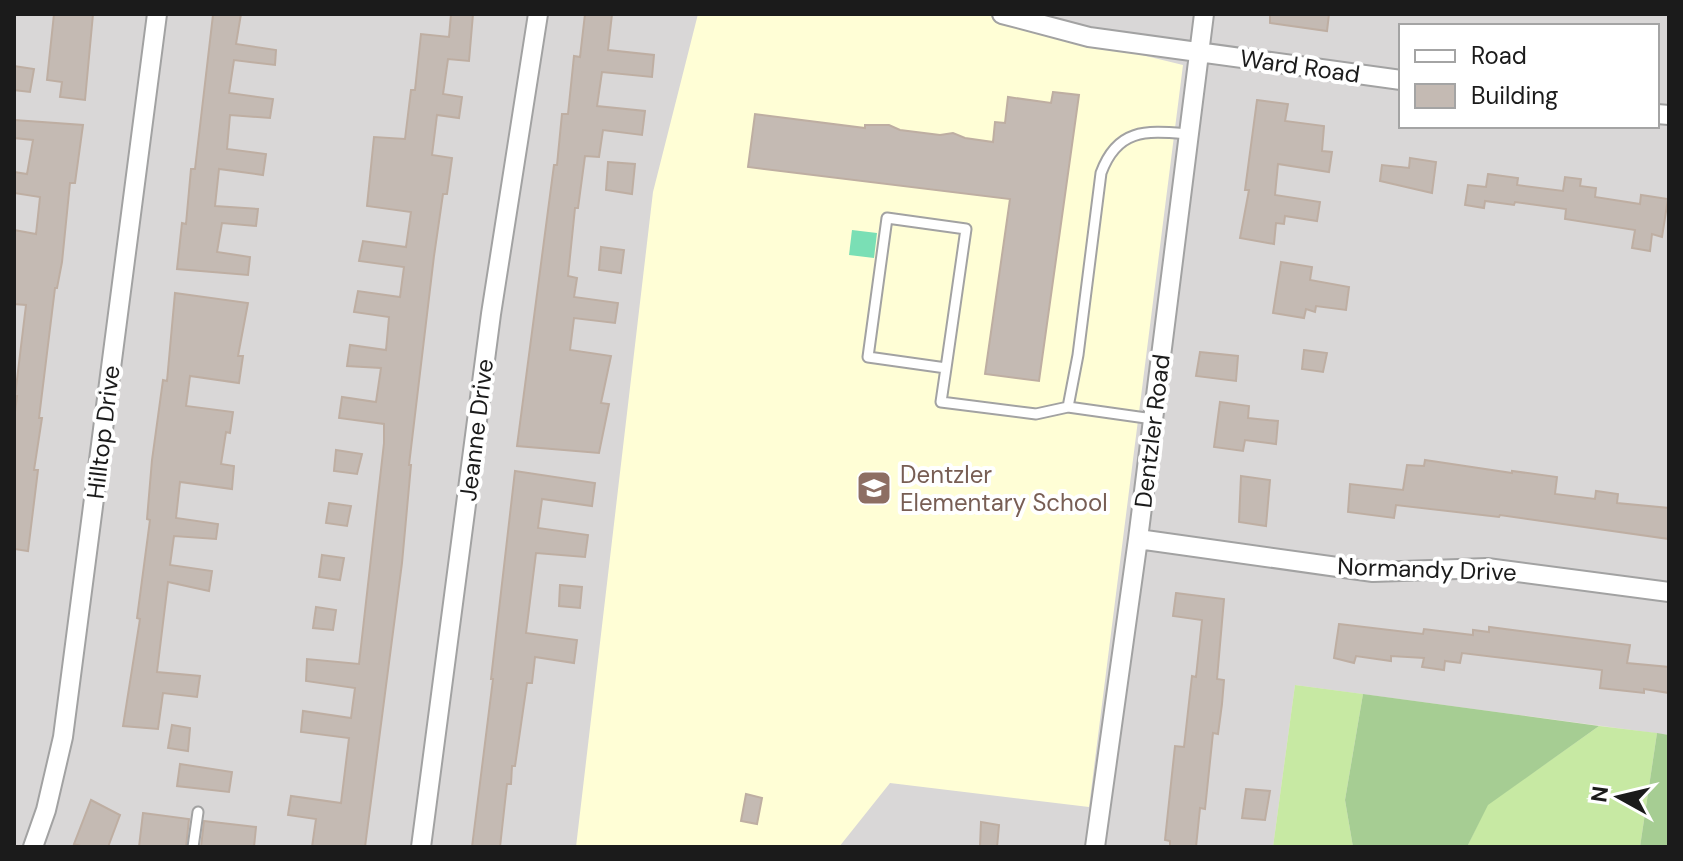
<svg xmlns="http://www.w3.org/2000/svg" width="1683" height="861" font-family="'DM Sans',sans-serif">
<rect width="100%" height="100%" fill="#ede8df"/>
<path fill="#d9d7d7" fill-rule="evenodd" d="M14,14H1669V735L1295,685L1273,847H14ZM1401,26H1657V126H1401Z"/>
<path fill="#fffed6" d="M698,14H986L1035,29L1183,65L1089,807L890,783L839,847H576L653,192Z"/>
<path fill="#c7e9a3" d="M1295,685L1363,694L1345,800L1353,847H1273Z
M1599,726L1657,733L1640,847H1467L1487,805Z"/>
<path fill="#a6cd93" d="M1363,694L1599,726L1488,805L1467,847H1353L1345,800Z
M1657,733L1669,735V847H1640Z"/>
<path fill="#7adfb5" d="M852,230L877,233L874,258L849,255Z"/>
<path fill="#c4bab3" stroke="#beaea2" stroke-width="2" d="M54,14H93L85,100L60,97L62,82L47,80Z
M224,14H241L236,44L276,50L275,65L234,60L229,93L273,99L270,118L230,115L227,149L266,154L263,175L219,169L215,206L258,209L256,226L222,223L217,252L250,257L248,275L177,269L182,223L186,224L191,169H195L213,15Z
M451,14H473L469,61L448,59L443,94L462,97L459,118L437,115L432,155L452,158L447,194H443L434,256L409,465H411L402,563L365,847H312L316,819L288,815L291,796L341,803L349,738L301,732L303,711L351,718L355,688L306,681L307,659L359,664L384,443V424L339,418L342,397L376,402L381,368L347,366L350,345L386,350L389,317L354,312L358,291L400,297L404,267L359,261L363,241L406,247L411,212L367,206L374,137L405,139L411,90H415L421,34L449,37Z
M585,14H612L608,50L654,55L652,77L602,72L597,106L645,111L642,135L603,130L599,157L585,156L578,208H575L568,276L577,278L574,297L618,303L615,323L574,318L570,350L611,356L601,403L609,404L599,453L517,446L554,165H557L562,114H568L574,56L580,57Z
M1270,14H1329L1327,31L1270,23Z
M14,66L34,69L30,92L14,90Z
M1053,92L1079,95L1039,381L985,374L1010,199L748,167L755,114L865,128V125H889L900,130L940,135L953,133L965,138L993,142L995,122L1005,123L1008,97L1051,103Z
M1257,100L1288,104L1285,121L1324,126L1322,151L1332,152L1329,172L1278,164L1275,195L1320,202L1317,221L1285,216L1284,224L1276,223L1274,244L1240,238L1249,190H1245Z
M14,120L83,125L75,183H70L62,262L57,288H55L39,418H42L34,470H38L28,551L14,549V420L17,396H15L26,305L14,304V230L36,234L40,197L14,193V172L27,174L33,140L14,138Z
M1410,158L1436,162L1432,193L1380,181L1382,165L1409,168Z
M608,162L635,164L632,194L606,190Z
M1488,174L1518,178L1517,185L1563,191L1565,177L1581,179L1580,186L1596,188L1595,197L1640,204L1641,195L1668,199L1662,237L1652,234L1650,251L1632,248L1635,230L1565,219L1566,209L1515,202L1514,205L1485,201L1484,208L1465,205L1468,185L1486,187Z
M601,247L624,250L621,273L599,270Z
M1281,262L1312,267L1310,280L1349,287L1346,310L1316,306L1315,312L1306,309L1304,318L1273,313Z
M175,293L248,303L238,356H243L239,383L190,376L186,406L233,412L230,433L226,432L221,464L234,466L232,489L180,482L176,518L218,524L216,539L174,536L170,565L212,571L209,591L168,582L157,672L200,676L197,697L163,693L158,729L123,726L140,619L137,618L150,520L147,519L152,460L163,380L167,381Z
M1304,350L1327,353L1323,372L1302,369Z
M1200,352L1238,356L1236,381L1196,376Z
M1220,402L1249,406L1248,418L1278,421L1276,444L1245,440L1243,451L1214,447Z
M336,450L362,454L357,474L334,471Z
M1425,460L1512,473V471L1557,477L1555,494L1595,499L1596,491L1618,494L1617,503L1669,508V539L1500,515L1499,517L1396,505L1394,518L1348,512L1350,484L1403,490L1407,465L1424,466Z
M515,471L595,483L592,506L542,499L538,528L588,535L585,557L536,553L526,633L577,640L574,663L535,657L532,683H527L515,766H512L511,784H507L500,847H472L493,679H491Z
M1241,476L1270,480L1266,526L1239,522Z
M329,503L351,506L347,526L326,523Z
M322,555L344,558L340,580L319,577Z
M560,585L582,587L580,608L559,606Z
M1176,593L1224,599L1217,679L1224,680L1222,704L1218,734L1213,733L1205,809L1200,808L1196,847H1170V841L1165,840L1175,746L1184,747L1192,676L1196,677L1202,620L1173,616Z
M316,607L336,610L333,630L313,628Z
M1339,624L1423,634L1424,629L1473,635V630L1489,632V627L1630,645L1627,663L1669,667V693L1644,689V693L1600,688L1602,670L1462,653L1460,663L1445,661L1444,670L1422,667L1424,658L1391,656V661L1356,656L1354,663L1334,658Z
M172,725L190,728L188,751L168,748Z
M180,764L232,772L229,792L177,786Z
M1246,789L1270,791L1265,820L1242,818Z
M746,794L762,798L757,824L741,821Z
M91,800L120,815L108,847H84L74,844Z
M143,813L189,819L186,847H139Z
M204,821L256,827L254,847H201Z
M981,822L999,825L997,847H980Z"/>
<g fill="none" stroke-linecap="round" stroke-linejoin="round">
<defs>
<path id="lane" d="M887,218L966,229L946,368L868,357Z
M946,368L941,402L1036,414L1068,407L1153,419
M1068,407L1078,355L1101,173C1118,127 1147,131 1190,134
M193,847L198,812"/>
<path id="street" d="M1002,14L1089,37L1401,80
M1657,114L1669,115
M1138,539L1373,572L1487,568L1669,592
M33,847L46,810L63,737L157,14
M421,847L491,314L538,14
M1095,847L1138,539L1204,14"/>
</defs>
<use href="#lane" stroke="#a2a2a2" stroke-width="13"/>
<use href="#street" stroke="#a2a2a2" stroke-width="22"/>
<use href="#lane" stroke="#fff" stroke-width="9"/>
<use href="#street" stroke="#fff" stroke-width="18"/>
</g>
<defs>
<symbol id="school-square" viewBox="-11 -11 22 22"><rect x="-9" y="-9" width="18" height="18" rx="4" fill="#8d6e63" stroke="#fff"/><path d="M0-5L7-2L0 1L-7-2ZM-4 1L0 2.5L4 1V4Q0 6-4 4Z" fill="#fff"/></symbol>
</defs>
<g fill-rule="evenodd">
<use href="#school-square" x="854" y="468" width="40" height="40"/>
</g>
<g text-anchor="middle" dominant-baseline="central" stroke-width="8" stroke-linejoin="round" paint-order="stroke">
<g font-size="24" fill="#1b1b1b" stroke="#fff">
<text transform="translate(1300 66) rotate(8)">Ward Road</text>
<text transform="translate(476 430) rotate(-83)">Jeanne Drive</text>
<text transform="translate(1152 431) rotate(-83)">Dentzler Road</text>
<text transform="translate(103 432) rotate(-83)">Hilltop Drive</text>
<text transform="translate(1427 569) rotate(2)">Normandy Drive</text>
</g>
<g font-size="24" fill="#785e54" stroke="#fff" text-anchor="start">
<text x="900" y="474">Dentzler<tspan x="900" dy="28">Elementary School</tspan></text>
</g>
</g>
<rect width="1683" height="861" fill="none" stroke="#1b1b1b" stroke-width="32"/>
<rect x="1399" y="24" width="260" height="104" fill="#ffffff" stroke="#a4a4a4" stroke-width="2"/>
<rect x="1415" y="50" width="40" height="12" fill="#ffffff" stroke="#a4a4a4" stroke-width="2"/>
<text x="1471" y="64" font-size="24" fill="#1b1b1b">Road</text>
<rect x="1415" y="84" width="40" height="24" fill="#c4bab3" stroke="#a4a4a4" stroke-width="2"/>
<text x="1471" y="104" font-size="24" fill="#1b1b1b">Building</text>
<g transform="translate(1619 797) rotate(278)" stroke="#ffffff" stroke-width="6" paint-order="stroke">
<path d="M0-6L14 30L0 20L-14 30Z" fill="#1b1b1b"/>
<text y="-12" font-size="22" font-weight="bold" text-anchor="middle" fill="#1b1b1b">N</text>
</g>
</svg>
